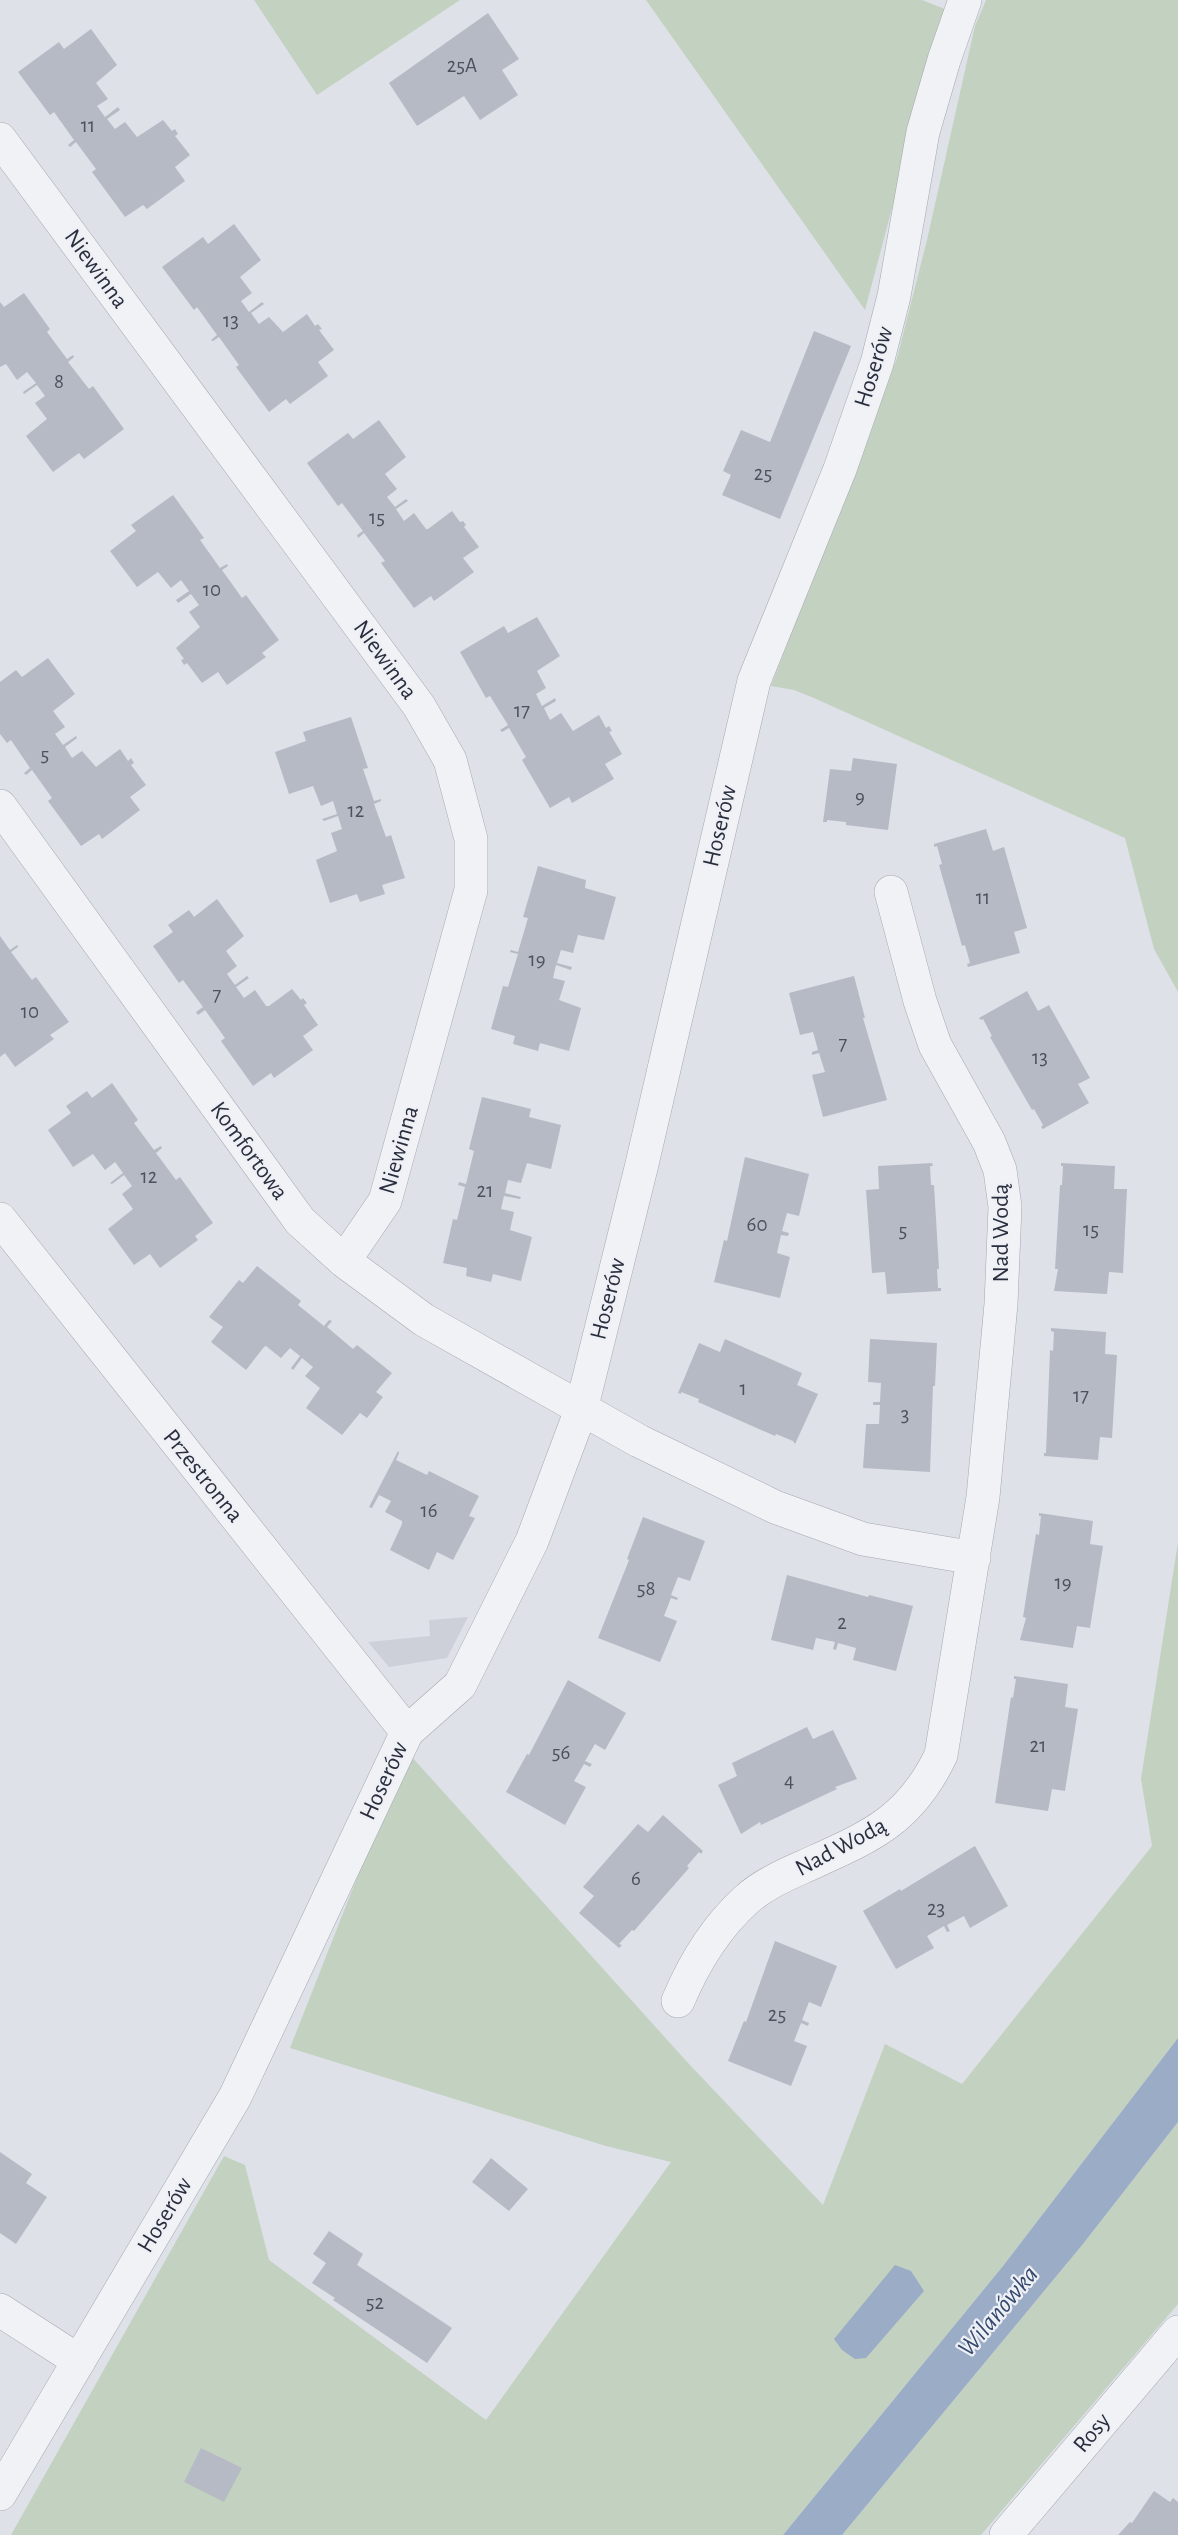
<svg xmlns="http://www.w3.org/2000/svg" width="1178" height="2535" font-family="'Alegreya Sans',sans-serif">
<rect width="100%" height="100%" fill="#dee1e7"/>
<path fill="#cdd0d9" d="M468,1617L447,1658L389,1667L368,1642L430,1636L429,1620Z"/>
<path fill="#c3d1c0" d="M254,0H460L317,95Z
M646,0H922L945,9L865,310Z
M986,0H1178V992L1154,949L1125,838L814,698L794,690L771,686L897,358L927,240L975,26Z
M1178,1542V2038L1003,2266L783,2535H11L224,2156L245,2165L269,2260L486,2420L671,2162L606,2146L290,2048L364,1860L410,1755L689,2064L823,2205L885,2044L962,2084L1152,1846L1141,1779Z
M1178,2122V2304L981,2535H842L1083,2244Z"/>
<path fill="#9bacc6" d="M1178,2038V2122L1083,2244L842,2535H783L1003,2266Z
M895,2265L911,2271L924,2291L866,2358L855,2359L842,2350L834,2339Z"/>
<path fill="#b6bac4" d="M488,13L519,59L502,70L518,95L480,120L464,96L417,126L389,83Z
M91,29L117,65L96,83L108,99L97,106L105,117L118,107L120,110L107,119L115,129L125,122L137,137L163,120L172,131L175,129L178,134L175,136L190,155L175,167L185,181L147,209L143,205L125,217L92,172L96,169L76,142L70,147L68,145L74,140L54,112L50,115L18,72L59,42L64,49Z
M234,224L261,260L240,277L252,293L241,301L249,312L262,302L264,304L251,313L259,324L269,317L283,332L307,314L315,326L318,324L322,329L319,330L334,350L318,362L328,376L290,404L286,399L269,412L236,367L239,365L219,337L213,341L211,340L217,335L197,307L194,310L162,267L203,237L208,244Z
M24,293L50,329L47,332L67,359L73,355L74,357L68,362L89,389L93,386L124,429L84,459L79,453L53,472L26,436L47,419L35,403L45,396L37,385L24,394L23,392L36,383L27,372L17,380L6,364L0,367V302L4,307Z
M814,331L851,346L780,519L722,495L731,475L723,471L741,430L770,442Z
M379,420L406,457L385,474L397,489L387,497L395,507L406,499L408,501L396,509L404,521L414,513L426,529H428L452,511L460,522L463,521L466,525L464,527L479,547L463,558L474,572L434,601L431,596L414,608L381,563L385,561L364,533L358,538L357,535L363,531L342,503L338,506L307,463L348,433L353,439Z
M173,495L204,538L200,540L220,568L227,564L228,566L222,570L242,598L246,595L279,640L262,653L266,657L227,685L218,672L202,683L187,663L184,665L181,660L184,659L176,648L200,627L189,612L199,605L191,594L178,603L176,600L189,591L181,580L171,588L158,572L137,587L110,551L136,531L131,525Z
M537,617L560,656L537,671L546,688L536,694L542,706L555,698L556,701L544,708L550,720L561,713L573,731L599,715L606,728L609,726L612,731L609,732L622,754L605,764L614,779L572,803L569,797L550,808L522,760L526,757L509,728L502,732L500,730L508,725L490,696L486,698L460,652L504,626L508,633Z
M48,658L75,694L53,711L65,727L55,734L63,745L76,736L77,738L65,747L72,758L82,751L96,767L120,749L128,761L131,758L134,763L131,765L146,785L130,797L140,810L102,839L99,834L81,846L48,801L52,798L32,770L26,775L24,773L30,768L11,740L7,743L0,734V682L16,670L22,677Z
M351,717L368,768L363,769L374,801L381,799V801L374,804L386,837L391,835L405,878L382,885L385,894L360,902L357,894L330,903L316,860L337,851L331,833L342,829L338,816L324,821L322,819L337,814L333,801L321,806L313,786L289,794L275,752L306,741L303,732Z
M853,758L897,764L888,830L846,825V822L827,820V822H823L830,769L851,771Z
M986,829L993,851L1004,847L1027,928L1014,932L1020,953L968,967L967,964L970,963L965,945L962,946L939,865L942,864L937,846L934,847V844Z
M538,866L586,880L585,888L616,897L604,940L578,935L573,953L561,950L557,963L572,967L571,970L556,965L553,978L565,981L559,1000L581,1008L569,1051L540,1043L538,1051L513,1044L515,1036L491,1029L503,986L508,987L518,954L510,952L511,950L518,952L528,918L523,917Z
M217,899L244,936L226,951L237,966L227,974L235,985L247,976L249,978L236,987L244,998L255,990L266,1006H269L292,989L301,1000L303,998L307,1003L304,1005L318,1025L303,1036L313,1050L274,1078L271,1073L253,1086L221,1041L225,1038L205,1010L198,1015L196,1012L203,1007L183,980L179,983L153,946L173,932L168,925L189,910L194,917Z
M0,936L10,950L17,945L18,947L11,952L32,980L36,977L69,1022L50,1035L54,1039L15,1067L5,1053L0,1057Z
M854,976L865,1018H863L887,1100L823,1117L812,1075L825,1072L819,1053L812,1055V1052L818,1050L813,1032L800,1035L789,993Z
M1027,991L1038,1011L1049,1005L1090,1078L1078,1084L1089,1103L1043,1129L1041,1127L1043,1125L1034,1109L1032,1110L990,1037L992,1036L983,1019L981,1020L979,1018Z
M112,1083L138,1120L134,1123L154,1150L161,1146L162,1148L156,1153L176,1180L180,1177L213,1223L195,1236L198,1240L160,1268L150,1254L134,1265L108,1229L133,1209L122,1194L132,1186L124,1175L112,1184L110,1183L123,1173L115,1162L105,1170L93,1154L73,1167L48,1130L71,1113L66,1106L87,1091L92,1098Z
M482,1097L531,1109L529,1117L561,1125L551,1169L527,1163L521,1183L508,1180L505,1193L521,1197L520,1199L504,1196L501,1209L514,1212L510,1230L532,1237L521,1281L493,1274L491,1282L466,1276L467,1268L443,1263L453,1219L457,1220L465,1187L458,1185L459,1182L466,1184L474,1151L469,1149Z
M745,1157L809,1174L799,1216L787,1213L782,1231L789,1233L788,1236L781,1235L777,1253L790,1257L780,1298L714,1282L724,1240L727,1241Z
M932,1163L933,1166H930L931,1185H934L939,1269H937L938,1288H941V1291L887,1294L885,1272L872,1273L866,1190L879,1189L878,1166Z
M1061,1163L1115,1166L1114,1189H1127L1123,1273L1109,1272L1107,1294L1054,1291L1058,1269H1055L1060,1185H1062L1063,1166H1061Z
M257,1266L301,1301L298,1305L324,1326L329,1320L332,1321L327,1327L353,1349L357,1345L392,1373L376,1392L383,1397L367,1418L360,1413L342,1435L306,1408L320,1388L305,1376L313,1367L302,1358L293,1370L291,1368L300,1356L290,1348L281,1358L266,1346L264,1347L246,1370L211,1342L223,1327L209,1317L239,1280L243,1283Z
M1051,1328L1106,1332L1105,1354L1117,1355L1112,1438L1100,1437L1098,1460L1044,1456V1453H1046L1050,1350L1053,1351L1054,1332L1051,1331Z
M725,1339L802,1373L797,1385L818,1394L795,1444L793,1441L776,1434L775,1436L698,1402L699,1399L681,1392V1394L678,1393L699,1343L720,1352Z
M870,1339L937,1343L935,1386H933L930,1472L863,1468L866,1424H879L880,1405H873V1402H880L881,1383L868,1382Z
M398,1451L399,1453L396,1460L427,1475L429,1471L479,1496L469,1516L475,1518L453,1560L437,1552L429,1570L390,1550L402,1524V1521L385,1512L391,1501L379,1495L372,1508L369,1507Z
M1039,1513L1093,1521L1090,1544L1103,1546L1090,1628L1077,1626L1073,1648L1020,1640L1026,1618L1023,1617L1036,1534L1039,1535L1041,1516H1039Z
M643,1517L705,1541L690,1581L678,1577L671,1595L678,1598L677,1600L671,1598L664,1616L677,1621L660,1662L598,1638L629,1560L627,1559Z
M787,1575L868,1597L869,1595L913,1606L896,1671L853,1660L856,1648L838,1643L836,1650L833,1649L835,1642L816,1638L813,1650L771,1640Z
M1014,1676L1068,1684L1065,1707L1078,1709L1065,1791L1052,1789L1048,1811L995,1803L1011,1697L1013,1698L1016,1679H1014Z
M568,1680L626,1713L605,1750L595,1744L585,1761L592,1764L590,1767L584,1764L574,1781L586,1787L565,1825L506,1792L527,1754L529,1755Z
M807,1727L813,1739L833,1730L857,1779L835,1787L837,1789L761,1825L760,1822L741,1834L718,1785L737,1776L732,1763Z
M663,1815L703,1851L701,1854L699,1852L687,1866L689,1868L634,1931L632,1930L619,1944L622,1945L619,1948L579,1913L594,1896L583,1887L638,1824L648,1832Z
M975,1846L1008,1906L970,1928L964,1916L947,1925L950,1931L947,1932L944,1926L927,1936L934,1948L896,1969L863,1911L900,1889L901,1891Z
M775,1941L837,1966L821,2007L809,2002L802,2020L809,2023L808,2026L801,2023L794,2041L807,2046L791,2086L728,2061L744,2021L746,2022Z
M0,2152L32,2174L26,2183L47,2197L16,2244L0,2233Z
M491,2158L528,2189L509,2211L472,2182Z
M329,2231L363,2254L357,2265L452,2328L427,2363L333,2300L335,2298L312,2283L326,2263L313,2254Z
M201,2448L242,2468L224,2502L184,2482Z
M1154,2491L1170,2502L1173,2498L1178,2502V2535H1118L1130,2522L1132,2523Z"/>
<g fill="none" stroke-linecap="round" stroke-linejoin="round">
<defs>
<path id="minor" d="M0,139L419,706L450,760L471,839V890L385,1201L344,1261
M0,806L300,1221L344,1261L424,1320L639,1441L775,1507L863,1539L974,1558
M0,1219L407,1732
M678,2001C694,1963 715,1928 746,1900C762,1885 785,1875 805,1866C869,1837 909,1822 941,1755L983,1497L1001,1304L1005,1207L1000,1170L989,1142L935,1045L920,1001L891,892
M0,2310L79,2361
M0,2494L235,2097L407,1732L460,1685L532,1541L581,1410L642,1164L754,681L840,469L877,363L894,296L923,132L944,60L965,0
M1006,2535L1178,2332"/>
</defs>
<use href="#minor" stroke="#a4a8b1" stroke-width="34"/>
<use href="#minor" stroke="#f1f2f6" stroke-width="33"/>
</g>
<g text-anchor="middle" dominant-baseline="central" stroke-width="4.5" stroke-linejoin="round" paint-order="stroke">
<g font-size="21" fill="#4c515f">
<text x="462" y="65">25A</text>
<text x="88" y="125">11</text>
<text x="231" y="320">13</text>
<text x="59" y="381">8</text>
<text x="763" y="473">25</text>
<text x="377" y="517">15</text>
<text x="212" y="589">10</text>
<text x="522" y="710">17</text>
<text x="45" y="754">5</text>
<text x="860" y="796">9</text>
<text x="356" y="810">12</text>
<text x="983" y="897">11</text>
<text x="537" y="959">19</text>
<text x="217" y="994">7</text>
<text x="30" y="1011">10</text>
<text x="843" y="1043">7</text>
<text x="1040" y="1057">13</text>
<text x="149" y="1176">12</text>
<text x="485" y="1190">21</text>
<text x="757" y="1224">60</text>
<text x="1091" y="1229">15</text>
<text x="903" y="1230">5</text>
<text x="743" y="1388">1</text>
<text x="1081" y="1395">17</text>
<text x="905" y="1414">3</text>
<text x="429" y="1510">16</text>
<text x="1063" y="1582">19</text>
<text x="646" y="1588">58</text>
<text x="842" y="1622">2</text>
<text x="1038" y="1745">21</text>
<text x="561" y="1752">56</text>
<text x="789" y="1780">4</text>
<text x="636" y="1878">6</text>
<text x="936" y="1908">23</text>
<text x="777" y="2014">25</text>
<text x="375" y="2302">52</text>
</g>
<g font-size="24" fill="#282e3d" stroke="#eef0f5">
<text transform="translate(96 269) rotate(54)">Niewinna</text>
<text transform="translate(874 367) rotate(-73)">Hoserów</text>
<text transform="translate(385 660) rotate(54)">Niewinna</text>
<text transform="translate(720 826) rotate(-77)">Hoserów</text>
<text transform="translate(399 1150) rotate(-74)">Niewinna</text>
<text transform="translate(249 1151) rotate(54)">Komfortowa</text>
<text transform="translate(1001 1233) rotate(-90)">Nad Wodą</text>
<text transform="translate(608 1299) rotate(-76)">Hoserów</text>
<text transform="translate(203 1476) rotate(51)">Przestronna</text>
<text transform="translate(384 1781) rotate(-65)">Hoserów</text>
<text transform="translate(841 1847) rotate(-28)">Nad Wodą</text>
<text transform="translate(165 2215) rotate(-59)">Hoserów</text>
<text transform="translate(1092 2433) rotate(-50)">Rosy</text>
</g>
<g font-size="26" font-style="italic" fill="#344a6f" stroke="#eef0f5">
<text transform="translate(998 2311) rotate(-50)">Wilanówka</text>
</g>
</g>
</svg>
